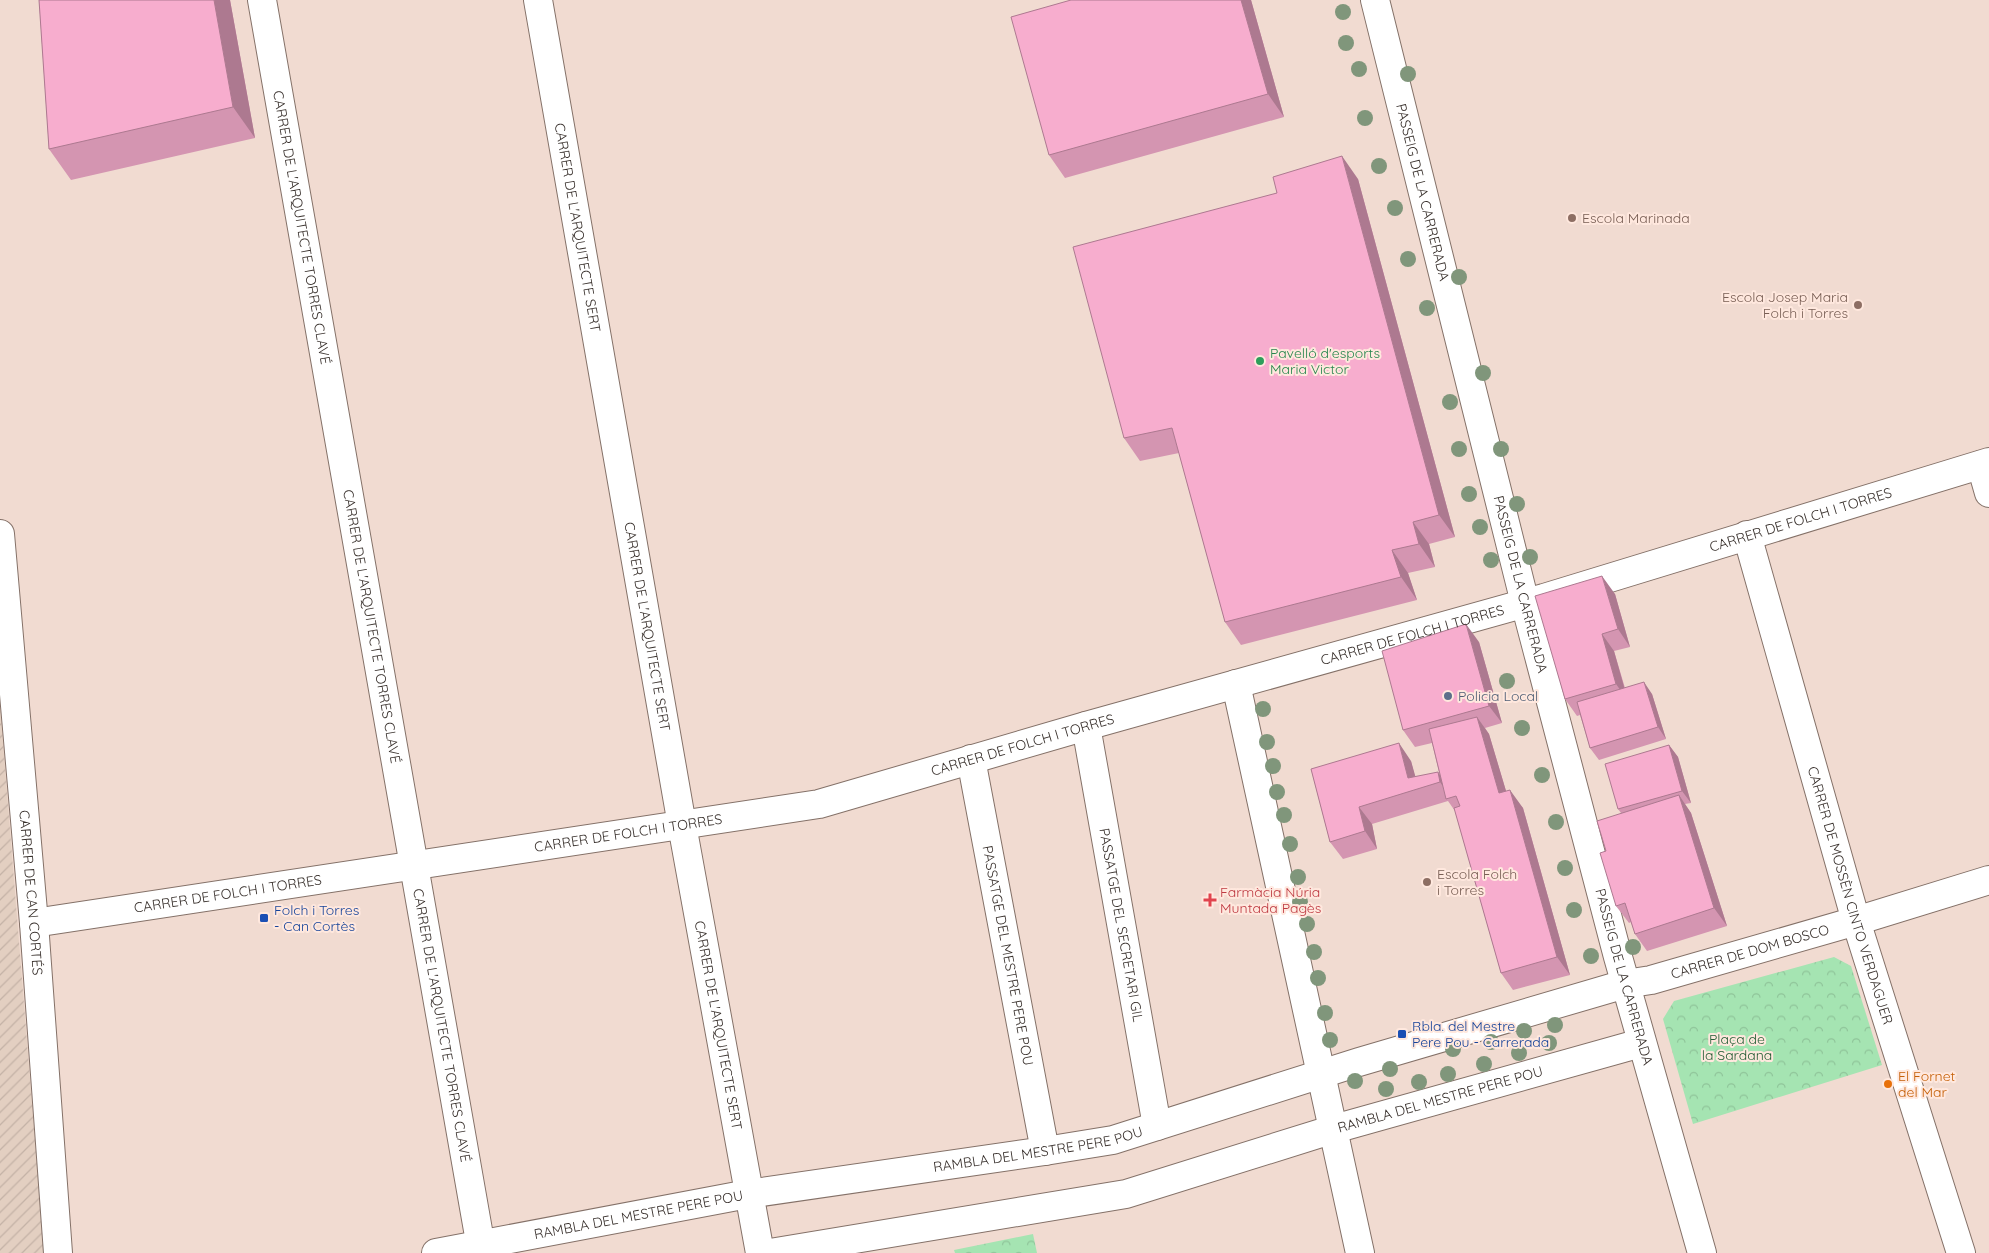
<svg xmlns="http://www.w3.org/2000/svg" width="1989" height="1253" font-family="Quicksand,sans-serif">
<defs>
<pattern id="industrial-furrows" width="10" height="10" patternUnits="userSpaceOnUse" patternTransform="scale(1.25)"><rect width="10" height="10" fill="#e3cfc1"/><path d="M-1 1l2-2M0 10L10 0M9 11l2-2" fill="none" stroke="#c4b2a6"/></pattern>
<pattern id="park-crowns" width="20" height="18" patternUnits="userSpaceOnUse" patternTransform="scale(1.25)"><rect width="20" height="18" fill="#a5e4b2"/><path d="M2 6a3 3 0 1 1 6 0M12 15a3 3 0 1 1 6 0" fill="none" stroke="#8fc499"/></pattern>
</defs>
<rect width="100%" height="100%" fill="#f1dbd1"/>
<path fill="url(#industrial-furrows)" d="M0,705L44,1253H0Z"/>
<path fill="url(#park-crowns)" d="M1834,957L1851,966L1882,1065L1693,1124L1663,1019L1674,1001Z
M1033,1234L1037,1253H955L954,1250Z"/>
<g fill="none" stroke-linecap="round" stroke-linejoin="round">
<defs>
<g id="minor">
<path id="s1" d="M262,0L482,1253"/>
<path id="s2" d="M538,0L682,825L760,1253"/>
<path id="s3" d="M1375,0L1525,603L1618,957L1702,1253"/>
<path d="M1981,465L1989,493"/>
<path id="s4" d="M0,534L34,923L58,1253"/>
<path id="s5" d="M1747,535L1856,921L1961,1253"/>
<path d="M1236,684L1360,1253"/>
<path id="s6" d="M1086,726L1157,1126"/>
<path id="s7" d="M971,759L1045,1151"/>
<path id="s8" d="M34,923L819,804L1086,726L1544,598L1989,462"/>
<path id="s9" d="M436,1253L748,1194L1045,1151L1113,1140L1359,1062L1625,984L1651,980L1856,921L1989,880"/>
<path id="s10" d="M770,1253L1126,1194L1334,1129L1641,1043"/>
</g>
</defs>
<use href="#minor" stroke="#847168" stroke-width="30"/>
<use href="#minor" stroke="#fff" stroke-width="28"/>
</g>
<g fill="#80967b">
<circle cx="1343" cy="12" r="8"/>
<circle cx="1346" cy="43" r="8"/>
<circle cx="1359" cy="69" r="8"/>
<circle cx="1408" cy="74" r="8"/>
<circle cx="1365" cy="118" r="8"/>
<circle cx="1379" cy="166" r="8"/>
<circle cx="1395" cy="208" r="8"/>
<circle cx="1408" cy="259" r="8"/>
<circle cx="1459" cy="277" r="8"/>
<circle cx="1427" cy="308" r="8"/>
<circle cx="1483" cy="373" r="8"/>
<circle cx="1450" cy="402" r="8"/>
<circle cx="1459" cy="449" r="8"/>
<circle cx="1501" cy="449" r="8"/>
<circle cx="1469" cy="494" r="8"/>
<circle cx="1517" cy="504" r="8"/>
<circle cx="1480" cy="527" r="8"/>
<circle cx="1530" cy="557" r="8"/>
<circle cx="1491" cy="560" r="8"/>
<circle cx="1507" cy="681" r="8"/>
<circle cx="1263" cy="709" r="8"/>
<circle cx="1522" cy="728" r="8"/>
<circle cx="1267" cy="742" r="8"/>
<circle cx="1273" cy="766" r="8"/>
<circle cx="1542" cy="775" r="8"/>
<circle cx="1277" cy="792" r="8"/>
<circle cx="1284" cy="815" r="8"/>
<circle cx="1556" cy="822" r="8"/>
<circle cx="1290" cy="844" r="8"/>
<circle cx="1565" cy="868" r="8"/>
<circle cx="1298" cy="877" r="8"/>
<circle cx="1300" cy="902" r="8"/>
<circle cx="1574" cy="910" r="8"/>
<circle cx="1307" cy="924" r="8"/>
<circle cx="1633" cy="947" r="8"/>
<circle cx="1314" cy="952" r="8"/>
<circle cx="1591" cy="956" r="8"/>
<circle cx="1318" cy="978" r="8"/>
<circle cx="1325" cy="1013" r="8"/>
<circle cx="1555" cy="1025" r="8"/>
<circle cx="1524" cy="1031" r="8"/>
<circle cx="1330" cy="1040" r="8"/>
<circle cx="1491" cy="1042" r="8"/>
<circle cx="1549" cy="1043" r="8"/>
<circle cx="1453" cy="1049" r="8"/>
<circle cx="1519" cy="1053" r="8"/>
<circle cx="1484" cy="1064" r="8"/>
<circle cx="1390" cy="1069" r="8"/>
<circle cx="1448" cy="1074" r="8"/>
<circle cx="1355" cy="1081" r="8"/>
<circle cx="1419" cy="1082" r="8"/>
<circle cx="1386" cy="1089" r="8"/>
</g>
<path fill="#d495b1" d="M39,0H230L255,138L71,180L49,149Z
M1071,0H1251L1284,117L1065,178L1049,155Z
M1358,179L1455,537L1429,544L1435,567L1408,573L1417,600L1241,645L1225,622L1179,453L1140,461L1124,438Z
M1615,594L1630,647L1614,651L1625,688L1652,694L1666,739L1599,760L1590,748L1580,715L1577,716L1565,699Z
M1479,642L1502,723L1485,728L1489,734L1506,791L1523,808L1570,975L1513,990L1501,973L1455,811L1448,801L1372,824L1377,849L1343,859L1330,842L1311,769L1411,761L1415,777L1438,772L1440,776L1432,743L1415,747L1403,730Z
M1669,745L1678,757L1691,803L1685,804L1691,813L1727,926L1647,951L1635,934L1631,922L1629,923L1616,906L1606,851L1621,813L1618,809Z"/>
<path fill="#ad7990" d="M214,0H230L255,138L233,107Z
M1241,0H1251L1284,117L1268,94Z
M1342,156L1358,179L1455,537L1439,515Z
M1413,522L1429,544L1435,567L1419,544Z
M1392,550L1408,573L1417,600L1401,577Z
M1602,576L1615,594L1630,647L1618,629Z
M1466,624L1479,642L1502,723L1489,706Z
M1602,634L1614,651L1628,701L1616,684Z
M1644,682L1652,694L1666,739L1658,727Z
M1477,717L1489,734L1512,811L1499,793Z
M1399,743L1411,761L1419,789L1408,778Z
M1669,745L1678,757L1691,803L1682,791Z
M1438,772L1450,790V797L1440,782Z
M1510,790L1523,808L1570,975L1557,957Z
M1679,795L1691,813L1727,926L1714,908Z
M1359,807L1372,824L1377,849L1365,831Z"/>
<path fill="#f7adce" stroke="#ad7990" d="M39,0H214L233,107L49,149Z
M1071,0H1241L1268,94L1049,155L1011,17Z
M1342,156L1439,515L1413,522L1419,544L1392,550L1401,577L1225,622L1172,428L1124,438L1073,247L1277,193L1273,177Z
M1602,576L1618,629L1602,634L1616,684L1565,699L1535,596Z
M1466,624L1489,706L1403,730L1382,651Z
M1644,682L1658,727L1590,748L1577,702Z
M1477,717L1499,793L1510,790L1557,957L1501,973L1454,808L1460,806L1456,796L1446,799L1429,729Z
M1399,743L1408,778L1438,772L1440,782L1359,807L1365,831L1330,842L1311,769Z
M1669,745L1682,791L1618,809L1605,764Z
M1679,795L1714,908L1635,934L1625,903L1616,906L1600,853L1606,851L1597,821Z"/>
<g fill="#8d6e63" stroke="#ffe8de" stroke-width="2">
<circle cx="1572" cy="218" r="5"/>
<circle cx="1858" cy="305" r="5"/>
<circle cx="1427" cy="882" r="5"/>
</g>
<circle fill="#2e9e5b" stroke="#ffe8de" stroke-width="2" cx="1260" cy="361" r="5"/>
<circle fill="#5c6f8a" stroke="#ffe8de" stroke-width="2" cx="1448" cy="696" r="5"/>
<path fill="#e0444e" stroke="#ffe8de" stroke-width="2" d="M1207.5 892.5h5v5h5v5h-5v5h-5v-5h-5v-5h5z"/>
<g fill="#1a4fb4" stroke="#ffe8de" stroke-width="2">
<rect x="259" y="913" width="10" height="10" rx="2.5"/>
<rect x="1397" y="1029" width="10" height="10" rx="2.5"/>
</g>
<circle fill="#e8710a" stroke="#ffe8de" stroke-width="2" cx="1888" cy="1084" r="5"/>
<g text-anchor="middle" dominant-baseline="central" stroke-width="4" stroke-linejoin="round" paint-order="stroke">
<g font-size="14" fill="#39312d" stroke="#ffe8de">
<text stroke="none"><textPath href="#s3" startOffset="198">PASSEIG DE LA CARRERADA</textPath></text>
<text stroke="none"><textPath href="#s1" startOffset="231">CARRER DE L'ARQUITECTE TORRES CLAVÉ</textPath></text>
<text stroke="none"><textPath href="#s2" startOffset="231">CARRER DE L'ARQUITECTE SERT</textPath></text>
<text stroke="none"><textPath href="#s8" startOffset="1816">CARRER DE FOLCH I TORRES</textPath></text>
<text stroke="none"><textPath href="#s3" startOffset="602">PASSEIG DE LA CARRERADA</textPath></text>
<text stroke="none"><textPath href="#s1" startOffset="636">CARRER DE L'ARQUITECTE TORRES CLAVÉ</textPath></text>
<text stroke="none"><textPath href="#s2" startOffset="636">CARRER DE L'ARQUITECTE SERT</textPath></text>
<text stroke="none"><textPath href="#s8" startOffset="1411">CARRER DE FOLCH I TORRES</textPath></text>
<text stroke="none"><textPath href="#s8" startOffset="1006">CARRER DE FOLCH I TORRES</textPath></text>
<text stroke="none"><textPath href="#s8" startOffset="601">CARRER DE FOLCH I TORRES</textPath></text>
<text stroke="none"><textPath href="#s4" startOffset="360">CARRER DE CAN CORTÉS</textPath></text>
<text stroke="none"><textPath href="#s8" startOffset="196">CARRER DE FOLCH I TORRES</textPath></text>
<text stroke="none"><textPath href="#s5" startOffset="375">CARRER DE MOSSÈN CINTO VERDAGUER</textPath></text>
<text stroke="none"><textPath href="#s6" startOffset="202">PASSATGE DEL SECRETARI GIL</textPath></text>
<text stroke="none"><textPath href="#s9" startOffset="1351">CARRER DE DOM BOSCO</textPath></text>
<text stroke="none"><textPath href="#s7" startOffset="200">PASSATGE DEL MESTRE PERE POU</textPath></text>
<text stroke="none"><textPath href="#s3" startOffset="1008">PASSEIG DE LA CARRERADA</textPath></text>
<text stroke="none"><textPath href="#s1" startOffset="1041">CARRER DE L'ARQUITECTE TORRES CLAVÉ</textPath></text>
<text stroke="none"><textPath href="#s2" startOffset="1041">CARRER DE L'ARQUITECTE SERT</textPath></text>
<text stroke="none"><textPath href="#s10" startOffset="689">RAMBLA DEL MESTRE PERE POU</textPath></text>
<text stroke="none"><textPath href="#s9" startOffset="611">RAMBLA DEL MESTRE PERE POU</textPath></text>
<text stroke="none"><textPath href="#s9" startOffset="206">RAMBLA DEL MESTRE PERE POU</textPath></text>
</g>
<g font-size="14" fill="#785e54" stroke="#ffe8de" text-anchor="start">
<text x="1582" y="218">Escola Marinada</text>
<text x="1848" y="297" text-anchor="end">Escola Josep Maria<tspan x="1848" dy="16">Folch i Torres</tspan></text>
<text x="1437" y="874">Escola Folch<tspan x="1437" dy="16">i Torres</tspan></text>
</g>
<g font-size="14" fill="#27864d" stroke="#ffe8de" text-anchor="start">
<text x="1270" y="353">Pavelló d'esports<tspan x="1270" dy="16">Maria Victor</tspan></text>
</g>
<g font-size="14" fill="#4e5e75" stroke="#ffe8de" text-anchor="start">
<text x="1458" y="696">Policia Local</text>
</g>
<g font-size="14" fill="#be3a42" stroke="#ffe8de" text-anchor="start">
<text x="1220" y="892">Farmàcia Núria<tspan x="1220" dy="16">Muntada Pagès</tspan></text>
</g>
<g font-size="14" fill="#164399" stroke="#ffe8de" text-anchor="start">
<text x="274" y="910">Folch i Torres<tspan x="274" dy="16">- Can Cortès</tspan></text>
<text x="1412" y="1026">Rbla. del Mestre<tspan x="1412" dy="16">Pere Pou - Carrerada</tspan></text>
</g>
<g font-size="14" fill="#245d35" stroke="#ffe8de">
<text x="1737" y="1039">Plaça de<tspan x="1737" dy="16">la Sardana</tspan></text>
</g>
<g font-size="14" fill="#c56008" stroke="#ffe8de" text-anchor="start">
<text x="1898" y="1076">El Fornet<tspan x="1898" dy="16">del Mar</tspan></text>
</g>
</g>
</svg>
